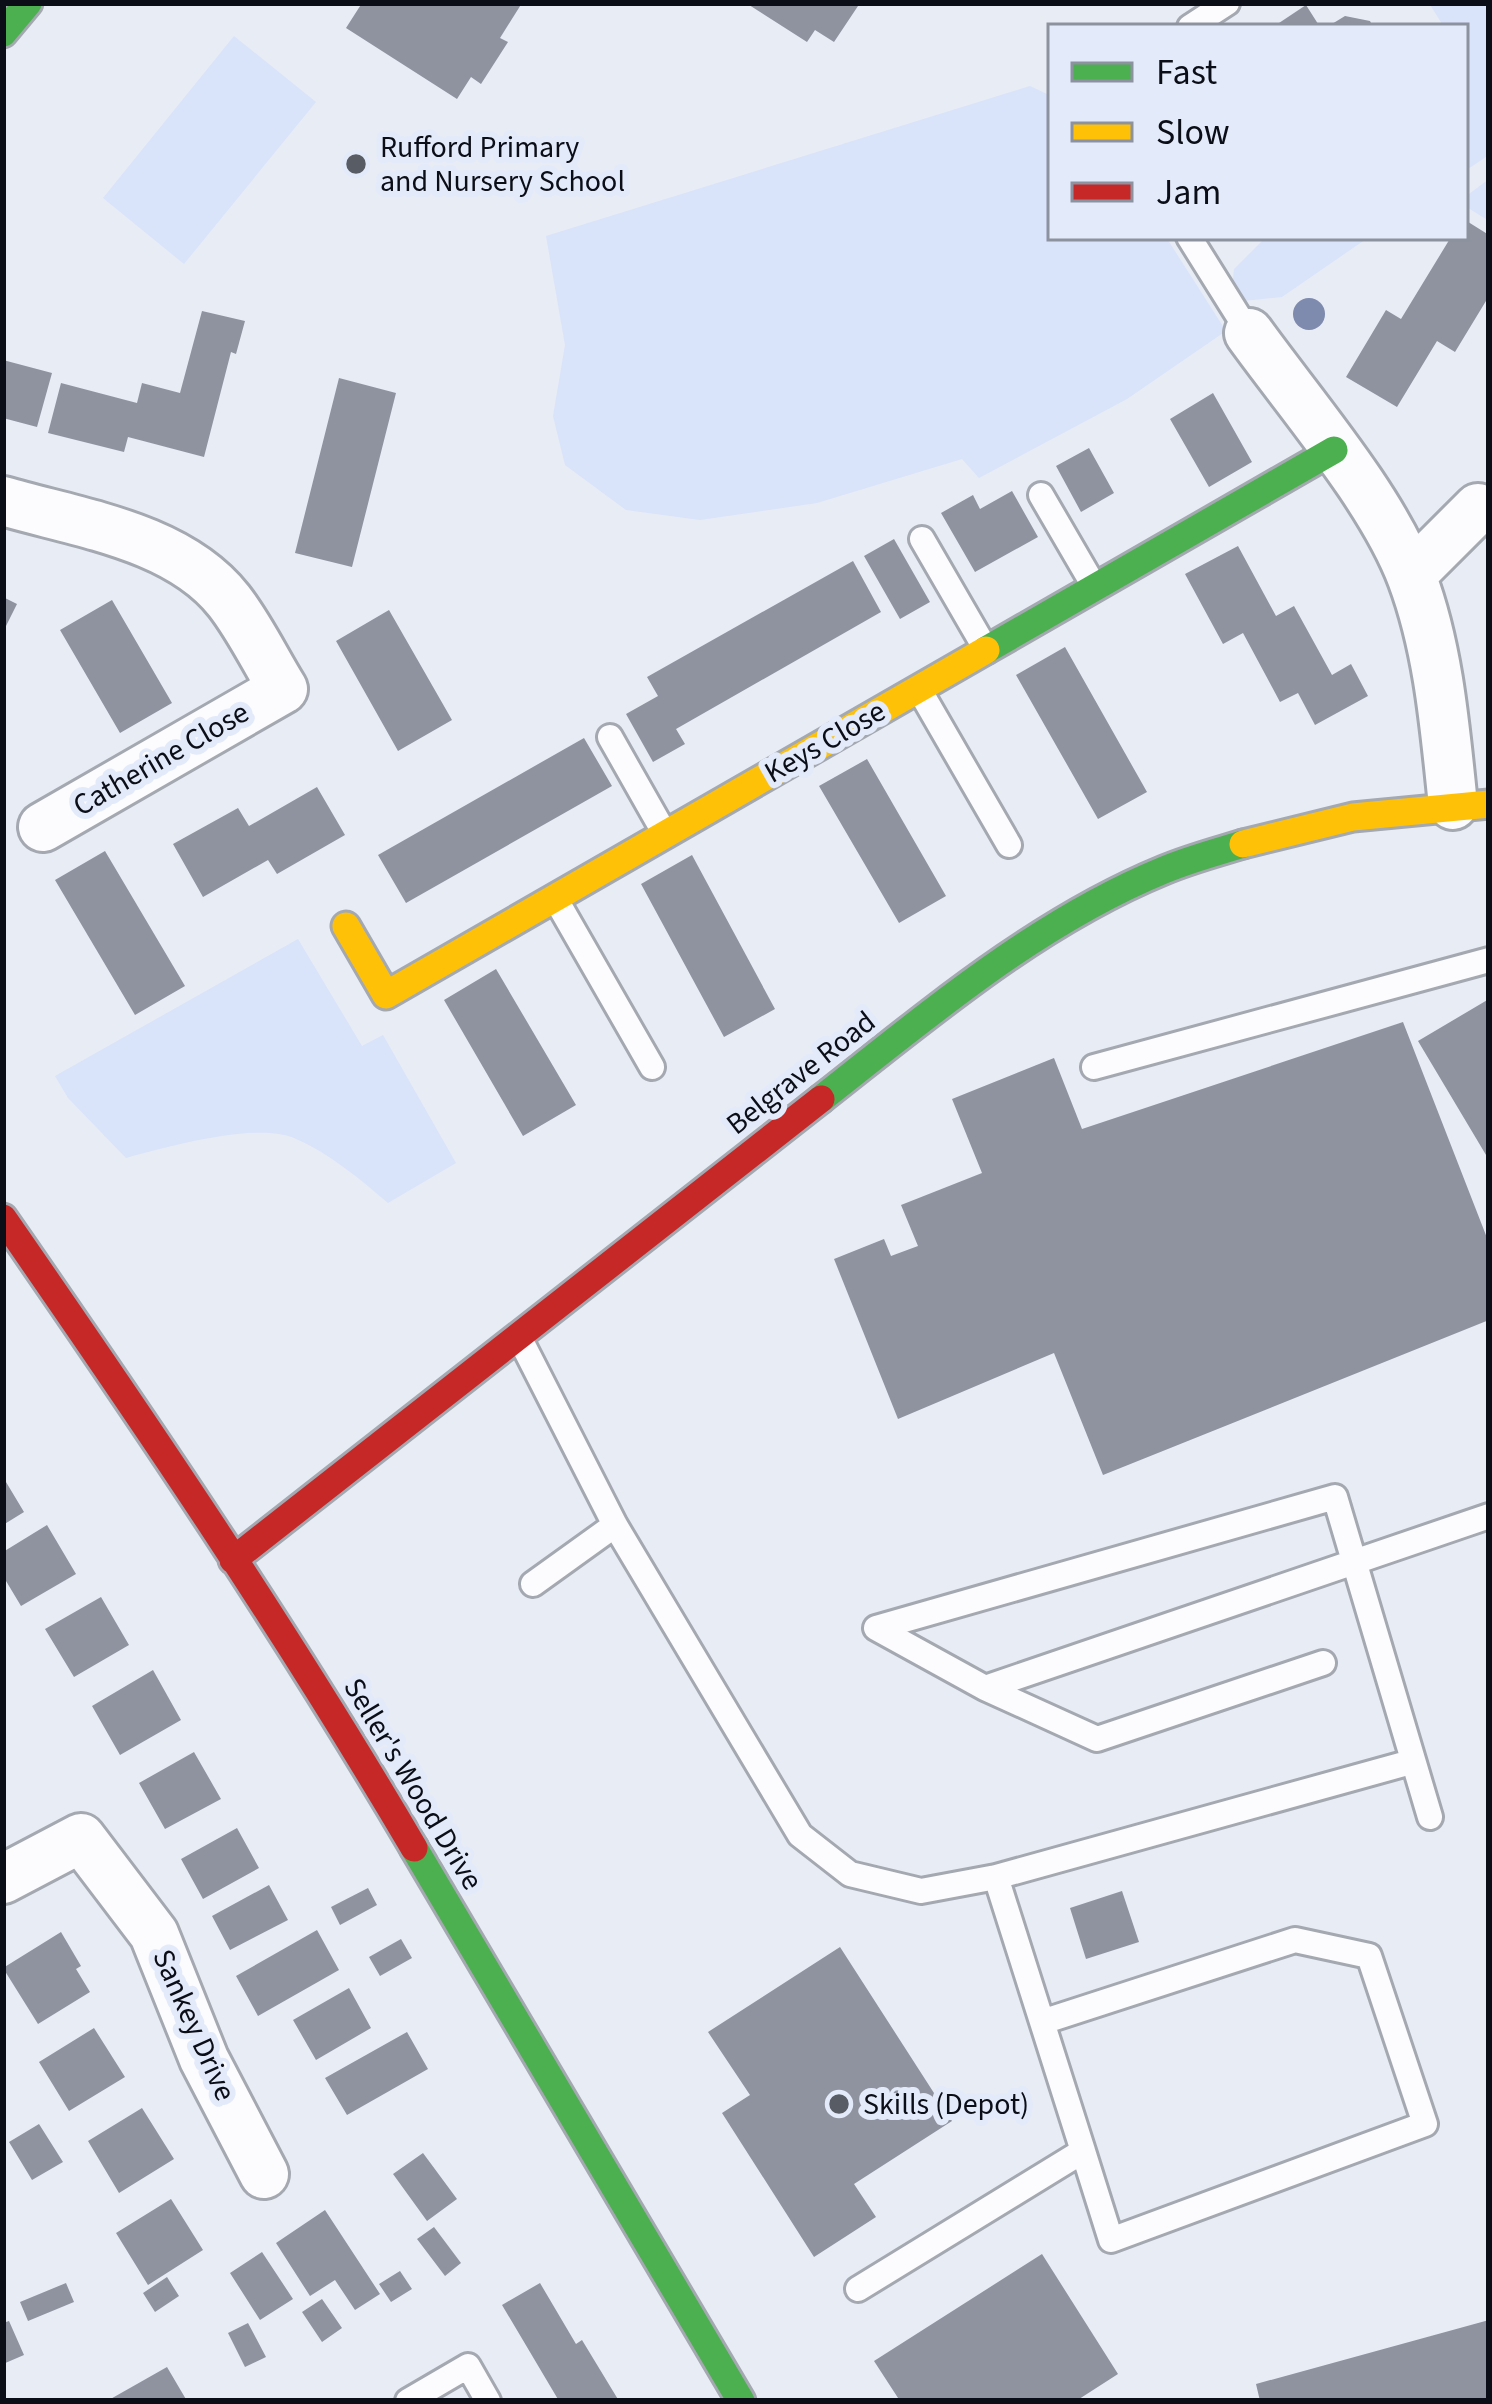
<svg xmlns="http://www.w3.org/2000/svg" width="1492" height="2404" font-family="'Source Sans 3',sans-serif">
<rect width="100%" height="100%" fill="#e8ecf5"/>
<path fill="#d9e3fa" d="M1429,3H1489V155L1465,171V27H1444Z
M234,36L316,102L184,264L103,198Z
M1030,86L1051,96V237H1166L1226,331L1127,399L979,478L962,459L817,503L700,520L626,510L565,465L553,416L565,345L546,236Z
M1489,179V221L1465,206V197Z
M1266,237H1369L1282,297L1242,301L1232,290L1234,269Z
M298,939L362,1046L383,1035L456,1163L388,1203C360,1179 329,1153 294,1138C256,1122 166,1147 126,1158L68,1098L55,1076Z"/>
<path fill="#8f939f" d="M362,3H522L500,38L508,42L481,84L471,77L457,99L346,28Z
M746,3H860L834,42L815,30L807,42Z
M1306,5L1320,27H1273Z
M1345,16L1370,21L1373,27H1327Z
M1465,220L1489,235V296L1455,352L1437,341L1397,407L1346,377L1386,310L1401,319L1451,237H1465Z
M202,311L245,321L236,354L231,352L204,457L128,437L124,452L48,433L61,383L137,403L142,383L180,393Z
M3,360L52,373L37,427L3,418Z
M339,378L396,393L352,567L295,553Z
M1213,393L1252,462L1209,487L1170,419Z
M1089,448L1114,493L1081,512L1056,466Z
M1012,491L1038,537L975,572L941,513L973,495L980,509Z
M894,539L930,602L900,619L864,556Z
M1238,546L1276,616L1294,606L1332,675L1351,664L1368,696L1315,725L1298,693L1280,702L1243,633L1223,644L1185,574Z
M853,561L881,612L676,729L685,744L653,762L626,714L658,696L647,677Z
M3,597L17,604L3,632Z
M112,600L172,703L120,733L60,630Z
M389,610L452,720L398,751L336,641Z
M1065,647L1147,792L1098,819L1016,675Z
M584,738L612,786L406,903L378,855Z
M867,759L946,896L899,923L819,786Z
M317,787L345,835L277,874L268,860L203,897L173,844L238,808L249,826Z
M105,851L185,986L135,1015L55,880Z
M692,855L775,1009L724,1037L641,884Z
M496,969L576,1105L523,1136L444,1000Z
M1489,999V1160L1418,1041Z
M1403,1022L1489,1243V1320L1103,1475L1054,1353L898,1419L834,1259L884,1239L891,1256L918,1246L901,1205L982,1173L952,1099L1054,1058L1082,1129Z
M3,1477L24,1512L3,1525Z
M47,1525L76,1574L21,1606L3,1576V1552Z
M101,1597L129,1645L74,1677L45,1629Z
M153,1670L181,1720L120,1755L92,1706Z
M194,1752L221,1799L165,1829L139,1783Z
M237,1828L259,1868L203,1899L181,1859Z
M269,1885L288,1920L230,1950L212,1916Z
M368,1888L377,1905L340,1925L331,1907Z
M1122,1891L1139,1942L1086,1959L1070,1908Z
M317,1930L339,1970L258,2016L236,1976Z
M61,1932L81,1966L76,1969L90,1992L38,2024L3,1968Z
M401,1939L412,1958L380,1976L369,1957Z
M840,1947L952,2121L854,2184L876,2217L814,2257L722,2113L750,2095L708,2032Z
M349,1988L371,2028L316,2060L293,2020Z
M94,2028L125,2077L69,2111L39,2062Z
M407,2032L428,2069L347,2115L325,2078Z
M142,2108L174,2159L119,2193L88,2141Z
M39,2124L63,2162L32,2180L9,2142Z
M423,2153L457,2199L427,2221L393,2174Z
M171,2199L203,2250L148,2285L116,2233Z
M325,2210L380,2294L355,2310L335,2280L310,2296L276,2243Z
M434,2227L461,2263L445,2276L417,2239Z
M262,2252L293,2299L260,2320L230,2273Z
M1042,2254L1118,2374L1076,2401H900L874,2361Z
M400,2271L412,2289L391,2302L379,2284Z
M167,2277L179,2296L155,2312L143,2293Z
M66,2283L74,2302L28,2321L20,2302Z
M540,2283L576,2344L582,2340L619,2401H559L502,2305Z
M322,2299L342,2328L322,2342L302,2312Z
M1489,2320V2401H1260L1256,2384Z
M9,2321L24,2355L3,2364V2323Z
M248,2323L266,2357L245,2367L228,2333Z
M167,2367L187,2401H107Z"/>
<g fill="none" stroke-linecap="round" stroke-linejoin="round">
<defs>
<path id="lane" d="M1190,27L1227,3
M1189,237L1249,333
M1041,495L1094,586
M922,539L984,646
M920,691L1009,845
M610,737L665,834
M555,898L652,1067
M1094,1067L1489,960
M519,1337L615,1525L800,1835L850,1874L921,1891L996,1877L1411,1762
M533,1584L615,1525
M1323,1663L1097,1739L985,1688L1489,1516
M985,1688L876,1628L1335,1497L1430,1817
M1042,2022L1295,1940L1369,1956L1425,2124L1111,2240L1083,2151
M858,2289L1083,2151L996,1877
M408,2401L468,2366L488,2401"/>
<path id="street" d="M1249,333C1300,404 1382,498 1412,578C1439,650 1445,729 1453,805
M3,501C78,523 178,536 229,601C250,628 265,660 283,689L43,827
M1411,575L1478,508
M3,1879L81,1838L154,1934L204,2059L264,2174"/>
<path id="fast" d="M3,33L28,3
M986,650L1334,450
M821,1099C928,1015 1037,922 1164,870C1190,859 1217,852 1243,844
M414,1848L741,2401"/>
<path id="slow" d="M1243,844L1353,817L1489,804
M346,926L386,995L986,650"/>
<path id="jam" d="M3,1218C146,1424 287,1632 414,1848
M233,1560L821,1099"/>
</defs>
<use href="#lane" stroke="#a4a8b0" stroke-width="30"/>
<use href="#street" stroke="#a4a8b0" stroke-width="54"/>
<use href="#fast" stroke="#a4a8b0" stroke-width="33"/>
<use href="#slow" stroke="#a4a8b0" stroke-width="33"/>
<use href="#jam" stroke="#a4a8b0" stroke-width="33"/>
<use href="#lane" stroke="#fcfcfe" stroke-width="24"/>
<use href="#street" stroke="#fcfcfe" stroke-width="48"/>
<use href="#fast" stroke="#4caf50" stroke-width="27"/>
<use href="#slow" stroke="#ffc107" stroke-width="27"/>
<use href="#jam" stroke="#c62828" stroke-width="27"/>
</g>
<circle fill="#7e8aae" cx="1309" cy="314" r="16"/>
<g fill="#585c65" stroke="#e3eafa" stroke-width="4.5">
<circle cx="356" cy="164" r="12"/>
<circle cx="839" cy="2104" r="12"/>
</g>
<g text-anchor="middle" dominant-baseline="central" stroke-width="12" stroke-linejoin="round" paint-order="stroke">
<g font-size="30" fill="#0b0e17" stroke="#e3eafa" text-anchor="start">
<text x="380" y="147">Rufford Primary<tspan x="380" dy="34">and Nursery School</tspan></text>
<text x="863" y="2104">Skills (Depot)</text>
</g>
<g font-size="30" fill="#0b0e17" stroke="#e3eafa">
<text transform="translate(825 742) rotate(-30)">Keys Close</text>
<text transform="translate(161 759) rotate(-30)">Catherine Close</text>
<text transform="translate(801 1073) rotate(-38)">Belgrave Road</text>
<text transform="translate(413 1784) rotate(59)">Seller's Wood Drive</text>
<text transform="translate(194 2025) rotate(66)">Sankey Drive</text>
</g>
</g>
<rect width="1492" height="2404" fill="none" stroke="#0b0e17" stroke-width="12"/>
<rect x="1048" y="24" width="420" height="216" fill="#e3eafa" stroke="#8d929f" stroke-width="3"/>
<rect x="1072" y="63" width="60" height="18" fill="#4caf50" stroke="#8d929f" stroke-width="3"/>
<text x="1156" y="84" font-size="36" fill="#0b0e17">Fast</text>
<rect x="1072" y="123" width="60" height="18" fill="#ffc107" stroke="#8d929f" stroke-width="3"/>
<text x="1156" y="144" font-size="36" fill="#0b0e17">Slow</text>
<rect x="1072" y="183" width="60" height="18" fill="#c62828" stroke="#8d929f" stroke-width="3"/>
<text x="1156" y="204" font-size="36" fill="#0b0e17">Jam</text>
</svg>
